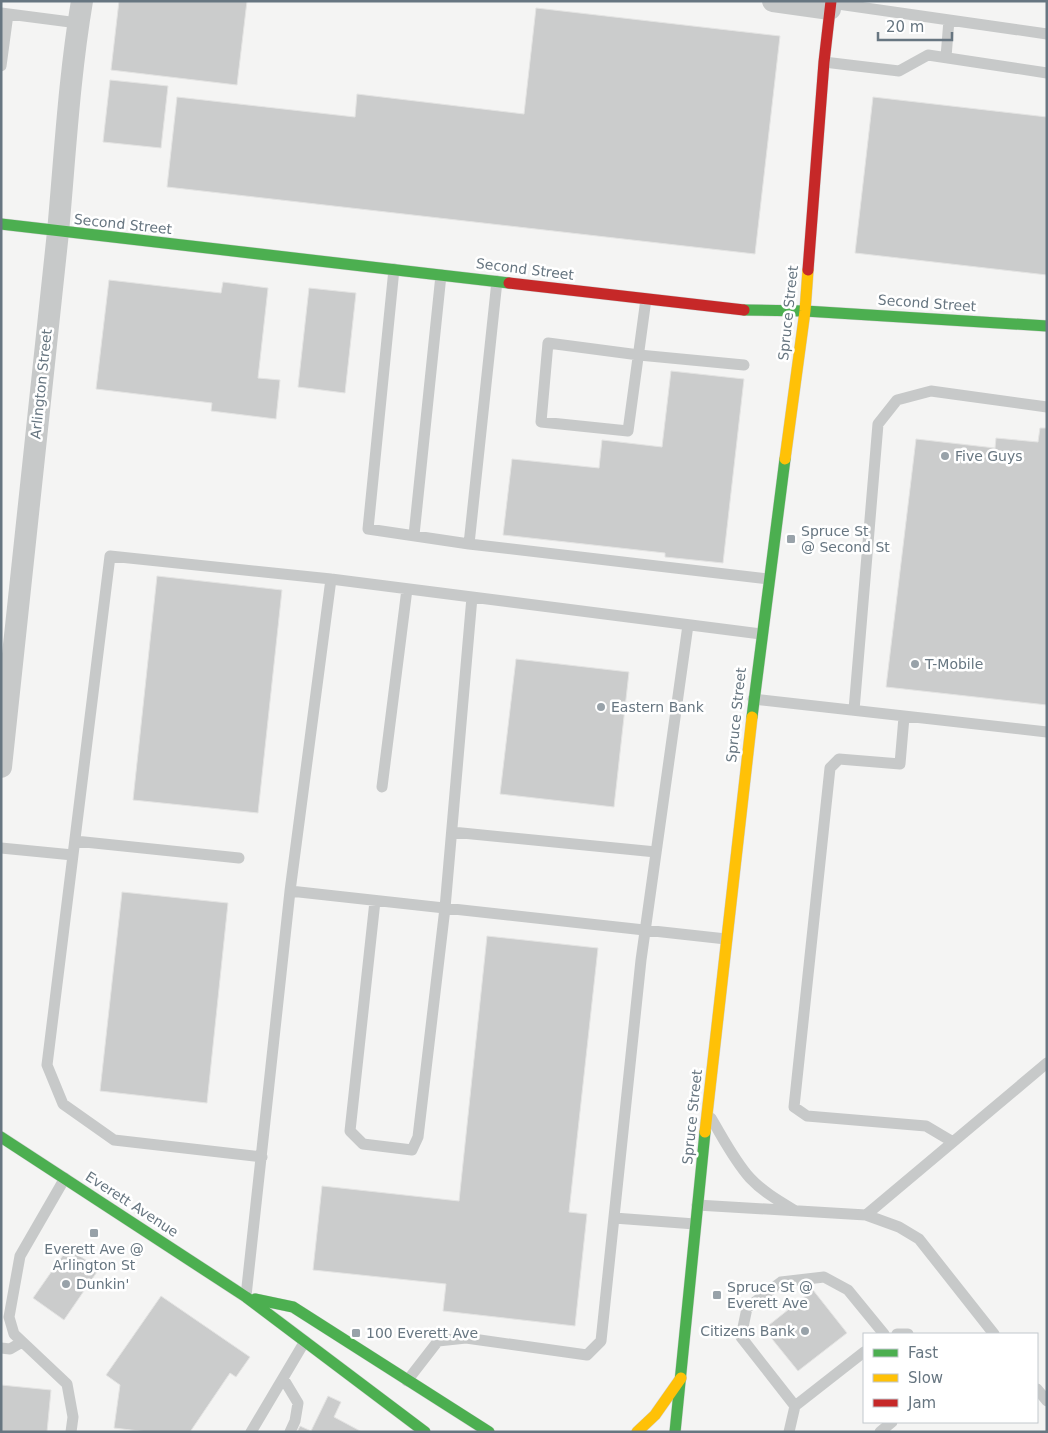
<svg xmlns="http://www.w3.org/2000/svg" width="1048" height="1433" font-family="'DejaVu Sans',sans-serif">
<rect width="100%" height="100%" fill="#f4f4f3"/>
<path fill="#cbcccc" stroke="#e4e4e3" d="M119,1H247L237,85L111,70Z
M536,8L780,36L755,254L167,187L177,97L355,117L357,94L524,114Z
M110,80L168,86L161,148L103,142Z
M873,97L1047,117V275L855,253Z
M109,280L221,293L223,282L268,288L258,378L280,380L276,419L211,411L212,403L96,389Z
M309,288L356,293L345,393L298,387Z
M671,371L744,379L723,563L665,557V553L503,535L512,459L599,468L602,440L662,447Z
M1040,428H1047V705L886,687L916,439L995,448L996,438L1038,442Z
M157,576L282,590L258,813L133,800Z
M516,659L629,672L614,807L500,794Z
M122,892L228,903L207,1103L100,1091Z
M487,936L598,948L569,1212L587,1214L575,1326L443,1311L446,1284L313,1270L322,1186L459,1201Z
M68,1248L99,1269L64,1320L33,1298Z
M813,1290L847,1333L798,1371L764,1329Z
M161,1296L250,1357L236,1377L230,1373L190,1432H148L114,1428L120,1385L106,1375Z
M1,1385L51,1390L47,1432H1Z
M328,1396L341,1402L334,1417L362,1432H297L300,1426L311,1431Z"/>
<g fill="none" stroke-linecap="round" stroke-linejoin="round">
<defs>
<path id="fast" d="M1,224L509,283
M744,310L805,311L1047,326
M752,717L785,459
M1,1137L246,1297L425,1432
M255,1299L293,1307L489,1432
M675,1432L705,1132"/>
<path id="slow" d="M785,459L805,311L808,270
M705,1132L752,717
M637,1432L655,1415L681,1378"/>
<path id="jam" d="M808,270L824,62L831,1
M509,283L744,310"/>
</defs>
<use href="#fast" stroke="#d0d1d1" stroke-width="12"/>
<use href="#slow" stroke="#d0d1d1" stroke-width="12"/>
<use href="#jam" stroke="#d0d1d1" stroke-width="12"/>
<path stroke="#c7c9c9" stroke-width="11" d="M831,3L1047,34
M1,13L78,23
M946,57L949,20
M824,62L899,71L928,55L1047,73
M1,66L8,14
M394,269L368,529L469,544L768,579
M646,299L628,431L541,422L548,343L639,355L744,365
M414,535L441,275
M469,544L497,281
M753,699L1047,732
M854,710L878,424L897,400L931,391L1047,407
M904,717L900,764L839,759L830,768L794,1107L807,1116L926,1126L953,1142
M382,787L407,589
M452,832L656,852
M75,841L239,858
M1,848L73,855
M290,891L331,579
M375,901L350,1131L363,1144L412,1150L418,1137L445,908L472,597
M711,1118C723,1138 734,1160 750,1178C762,1191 779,1201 794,1210
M262,1157L114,1140L63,1104L47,1065L110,556L331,579L761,634
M65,1178L20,1256L9,1317L14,1334L67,1384L73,1417L71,1432
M697,1205L866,1215L899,1227L919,1239L994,1334
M866,1215L1047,1063
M614,1218L695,1224
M246,1296L290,891L726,939
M897,1334H908
M1,1348L10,1349L22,1342
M283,1378L298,1403L295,1421L290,1432
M407,1381L438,1341L466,1338L587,1355L601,1341L641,960L688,625
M1037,1389L1047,1401
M795,1406L864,1352
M251,1432L305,1341
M789,1432L795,1406L741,1337L747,1308L781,1282L824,1277L848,1290L884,1334
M880,1432L892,1422"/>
<path stroke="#c7c9c9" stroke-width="22" d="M773,1L830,9
M1,767C20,589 40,411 58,232C65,155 69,78 82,1"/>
<use href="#fast" stroke="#4caf50" stroke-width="11"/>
<use href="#slow" stroke="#ffc107" stroke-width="11"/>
<use href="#jam" stroke="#c62828" stroke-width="11"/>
</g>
<g fill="#98a2a9" stroke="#fff" stroke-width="2">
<circle cx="945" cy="456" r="5"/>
<rect x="786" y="534" width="10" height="10" rx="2.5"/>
<circle cx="915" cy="664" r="5"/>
<circle cx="601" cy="707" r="5"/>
<rect x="89" y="1228" width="10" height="10" rx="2.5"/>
<circle cx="66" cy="1284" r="5"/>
<rect x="712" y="1290" width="10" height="10" rx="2.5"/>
<circle cx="805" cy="1331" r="5"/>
<rect x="351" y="1328" width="10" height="10" rx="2.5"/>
</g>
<g text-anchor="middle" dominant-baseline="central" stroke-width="5" stroke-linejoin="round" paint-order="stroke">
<g font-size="14" fill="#677681" stroke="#fff">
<text transform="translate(123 224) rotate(6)">Second Street</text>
<text transform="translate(525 269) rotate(7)">Second Street</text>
<text transform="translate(927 303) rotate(4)">Second Street</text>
<text transform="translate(788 313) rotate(-84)">Spruce Street</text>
<text transform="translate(41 384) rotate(-84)">Arlington Street</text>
<text transform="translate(736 715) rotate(-84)">Spruce Street</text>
<text transform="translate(692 1117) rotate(-84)">Spruce Street</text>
<text transform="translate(132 1204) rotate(33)">Everett Avenue</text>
</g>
<g font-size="14" fill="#677681" stroke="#fff" text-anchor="start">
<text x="955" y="456">Five Guys</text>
<text x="801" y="531">Spruce St<tspan x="801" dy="16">@ Second St</tspan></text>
<text x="925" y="664">T-Mobile</text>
<text x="611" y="707">Eastern Bank</text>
<text x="94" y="1249" text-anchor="middle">Everett Ave @<tspan x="94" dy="16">Arlington St</tspan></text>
<text x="76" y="1284">Dunkin'</text>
<text x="727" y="1287">Spruce St @<tspan x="727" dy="16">Everett Ave</tspan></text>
<text x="795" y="1331" text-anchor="end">Citizens Bank</text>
<text x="366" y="1333">100 Everett Ave</text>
</g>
</g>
<rect width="1048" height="1433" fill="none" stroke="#677681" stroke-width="5"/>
<rect x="863" y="1333" width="175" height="90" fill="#ffffff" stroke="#c2c8cd"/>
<rect x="873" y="1349" width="25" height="8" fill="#4caf50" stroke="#c2c8cd"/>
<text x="908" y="1358" font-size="15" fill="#677681">Fast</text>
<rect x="873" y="1374" width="25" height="8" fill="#ffc107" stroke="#c2c8cd"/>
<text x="908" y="1383" font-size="15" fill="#677681">Slow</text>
<rect x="873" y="1399" width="25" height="8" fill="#c62828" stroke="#c2c8cd"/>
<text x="908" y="1408" font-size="15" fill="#677681">Jam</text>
<path d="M878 32v8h74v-8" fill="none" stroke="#677681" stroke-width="2.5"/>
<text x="886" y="32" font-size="15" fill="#677681" stroke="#ffffff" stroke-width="4" paint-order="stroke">20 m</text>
</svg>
